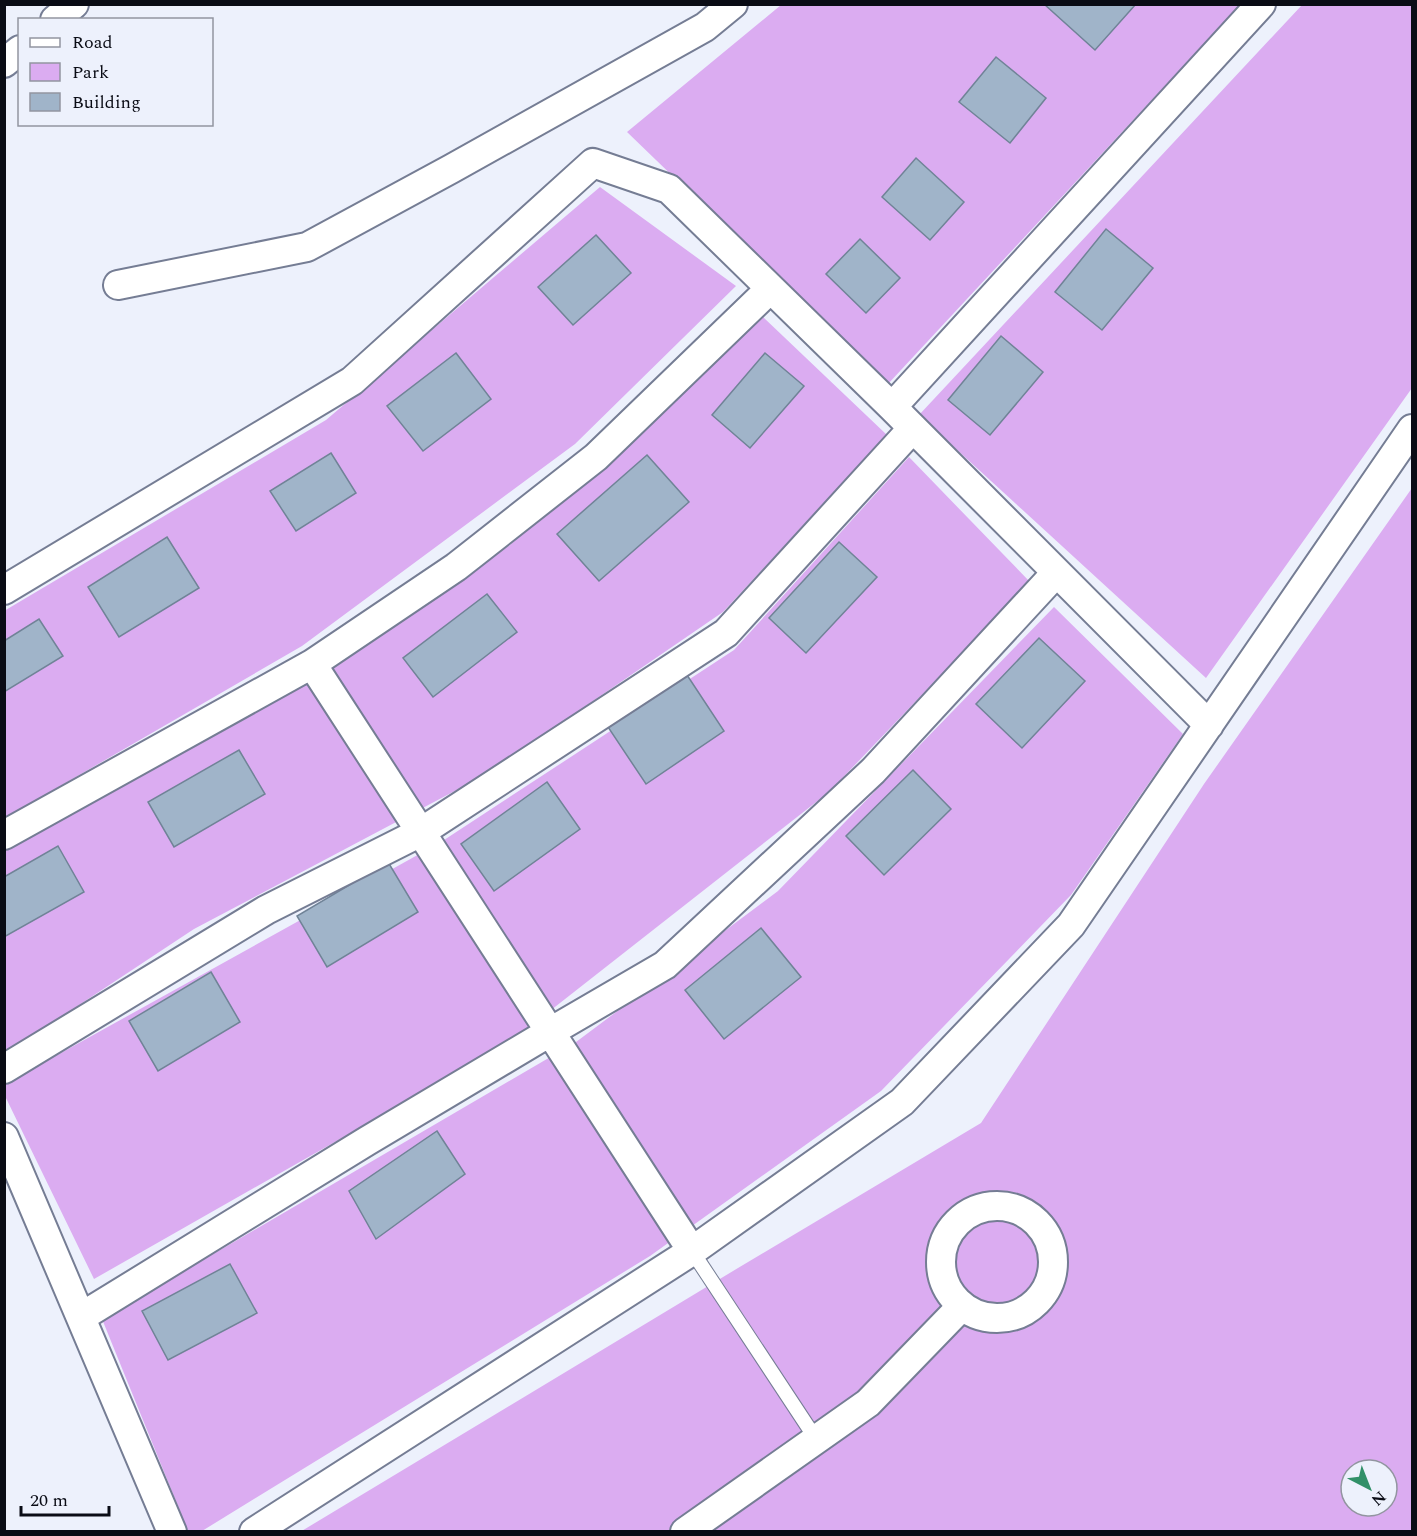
<svg xmlns="http://www.w3.org/2000/svg" width="1417" height="1536" font-family="Spectral,serif">
<rect width="100%" height="100%" fill="#edf1fc"/>
<path fill="#dbacf1" fill-rule="evenodd" d="M781,5H1240L888,384L627,132Z
M1302,5H1412V388L1206,678L919,415Z
M600,187L736,286L575,444L302,646L5,818L4,611L326,420Z
M763,317L887,435L723,612L485,775L194,929L5,1054V848L332,665L510,545Z
M909,457L1030,582L829,792L509,1043L94,1279L5,1096V1084L441,842L734,650Z
M1412,488V1531L300,1532L738,1268L981,1123L1204,784ZM1351,1470H1387V1506H1351Z
M1054,607L1183,734L1071,895L881,1091L650,1256L202,1531H188L102,1319L576,1042L778,891Z"/>
<path fill="#a0b4c9" stroke="#708397" stroke-width="1.5" d="M1044,4H1136L1095,50Z
M996,57L1046,98L1010,143L959,102Z
M916,158L964,202L930,240L882,197Z
M1106,229L1153,268L1102,330L1055,292Z
M596,235L631,273L573,325L538,287Z
M860,239L900,278L866,313L826,274Z
M1001,336L1043,372L990,435L948,400Z
M456,353L491,399L423,451L387,406Z
M765,353L804,386L750,448L712,415Z
M331,453L356,493L296,531L270,491Z
M647,455L689,502L599,581L557,534Z
M167,537L199,588L119,637L88,587Z
M839,542L877,577L806,653L769,618Z
M487,594L517,632L433,697L403,658Z
M39,619L63,656L4,692V641Z
M1039,638L1085,681L1022,748L976,704Z
M687,675L724,731L646,784L608,727Z
M239,750L265,794L174,847L148,802Z
M913,770L951,809L884,875L846,836Z
M547,782L580,829L494,891L461,844Z
M58,846L84,892L4,937V877Z
M388,862L418,912L327,967L297,916Z
M761,928L801,977L724,1039L685,990Z
M211,972L240,1022L158,1071L129,1021Z
M437,1131L465,1174L376,1239L349,1191Z
M230,1264L257,1313L168,1360L142,1311Z"/>
<g fill="none" stroke-linecap="round" stroke-linejoin="round">
<defs>
<path id="service" d="M692,1251L816,1439"/>
<path id="minor" d="M55,20L74,4
M4,63L20,50
M118,285L307,247L451,169L705,27L733,4
M892,407L1261,4
M4,590L352,381L593,163L669,189L892,407L1209,725
M312,664L692,1251
M4,835L312,664L456,567L596,457L770,289
M4,1069L266,910L421,832L726,633L913,428
M4,1137L172,1532
M941 1262a56 56 0 1 1 112 0a56 56 0 1 1-112 0Z
M81,1317L367,1141L550,1032L665,965L873,771L1056,573
M254,1532L692,1251L902,1102L1071,925L1412,429
M685,1532L868,1403L961,1307"/>
</defs>
<use href="#service" stroke="#757d94" stroke-width="16"/>
<use href="#minor" stroke="#757d94" stroke-width="32"/>
<use href="#service" stroke="#fff" stroke-width="14"/>
<use href="#minor" stroke="#fff" stroke-width="28"/>
</g>
<rect width="1417" height="1536" fill="none" stroke="#0a0c15" stroke-width="12"/>
<rect x="18" y="18" width="195" height="108" fill="#edf1fc" stroke="#9295a0" stroke-width="1.5"/>
<rect x="30" y="38" width="30" height="9" fill="#ffffff" stroke="#9295a0" stroke-width="1.5"/>
<text x="72" y="48" font-size="18" fill="#0a0c15">Road</text>
<rect x="30" y="63" width="30" height="18" fill="#dbacf1" stroke="#9295a0" stroke-width="1.5"/>
<text x="72" y="78" font-size="18" fill="#0a0c15">Park</text>
<rect x="30" y="93" width="30" height="18" fill="#a0b4c9" stroke="#9295a0" stroke-width="1.5"/>
<text x="72" y="108" font-size="18" fill="#0a0c15">Building</text>
<g transform="translate(1369 1488) rotate(138)"><circle r="28" fill="#edf1fc" stroke="#9295a0" stroke-width="1.5"/>
<path d="M0-4.5L10 22L0 15L-10 22Z" fill="#319068"/>
<text y="-9" font-size="16" font-weight="bold" text-anchor="middle" fill="#0a0c15">N</text>
</g>
<path d="M21 1506v9h88v-9" fill="none" stroke="#0a0c15" stroke-width="3"/>
<text x="30" y="1506" font-size="18" fill="#0a0c15" stroke="#edf1fc" stroke-width="4.5" paint-order="stroke">20 m</text>
</svg>
